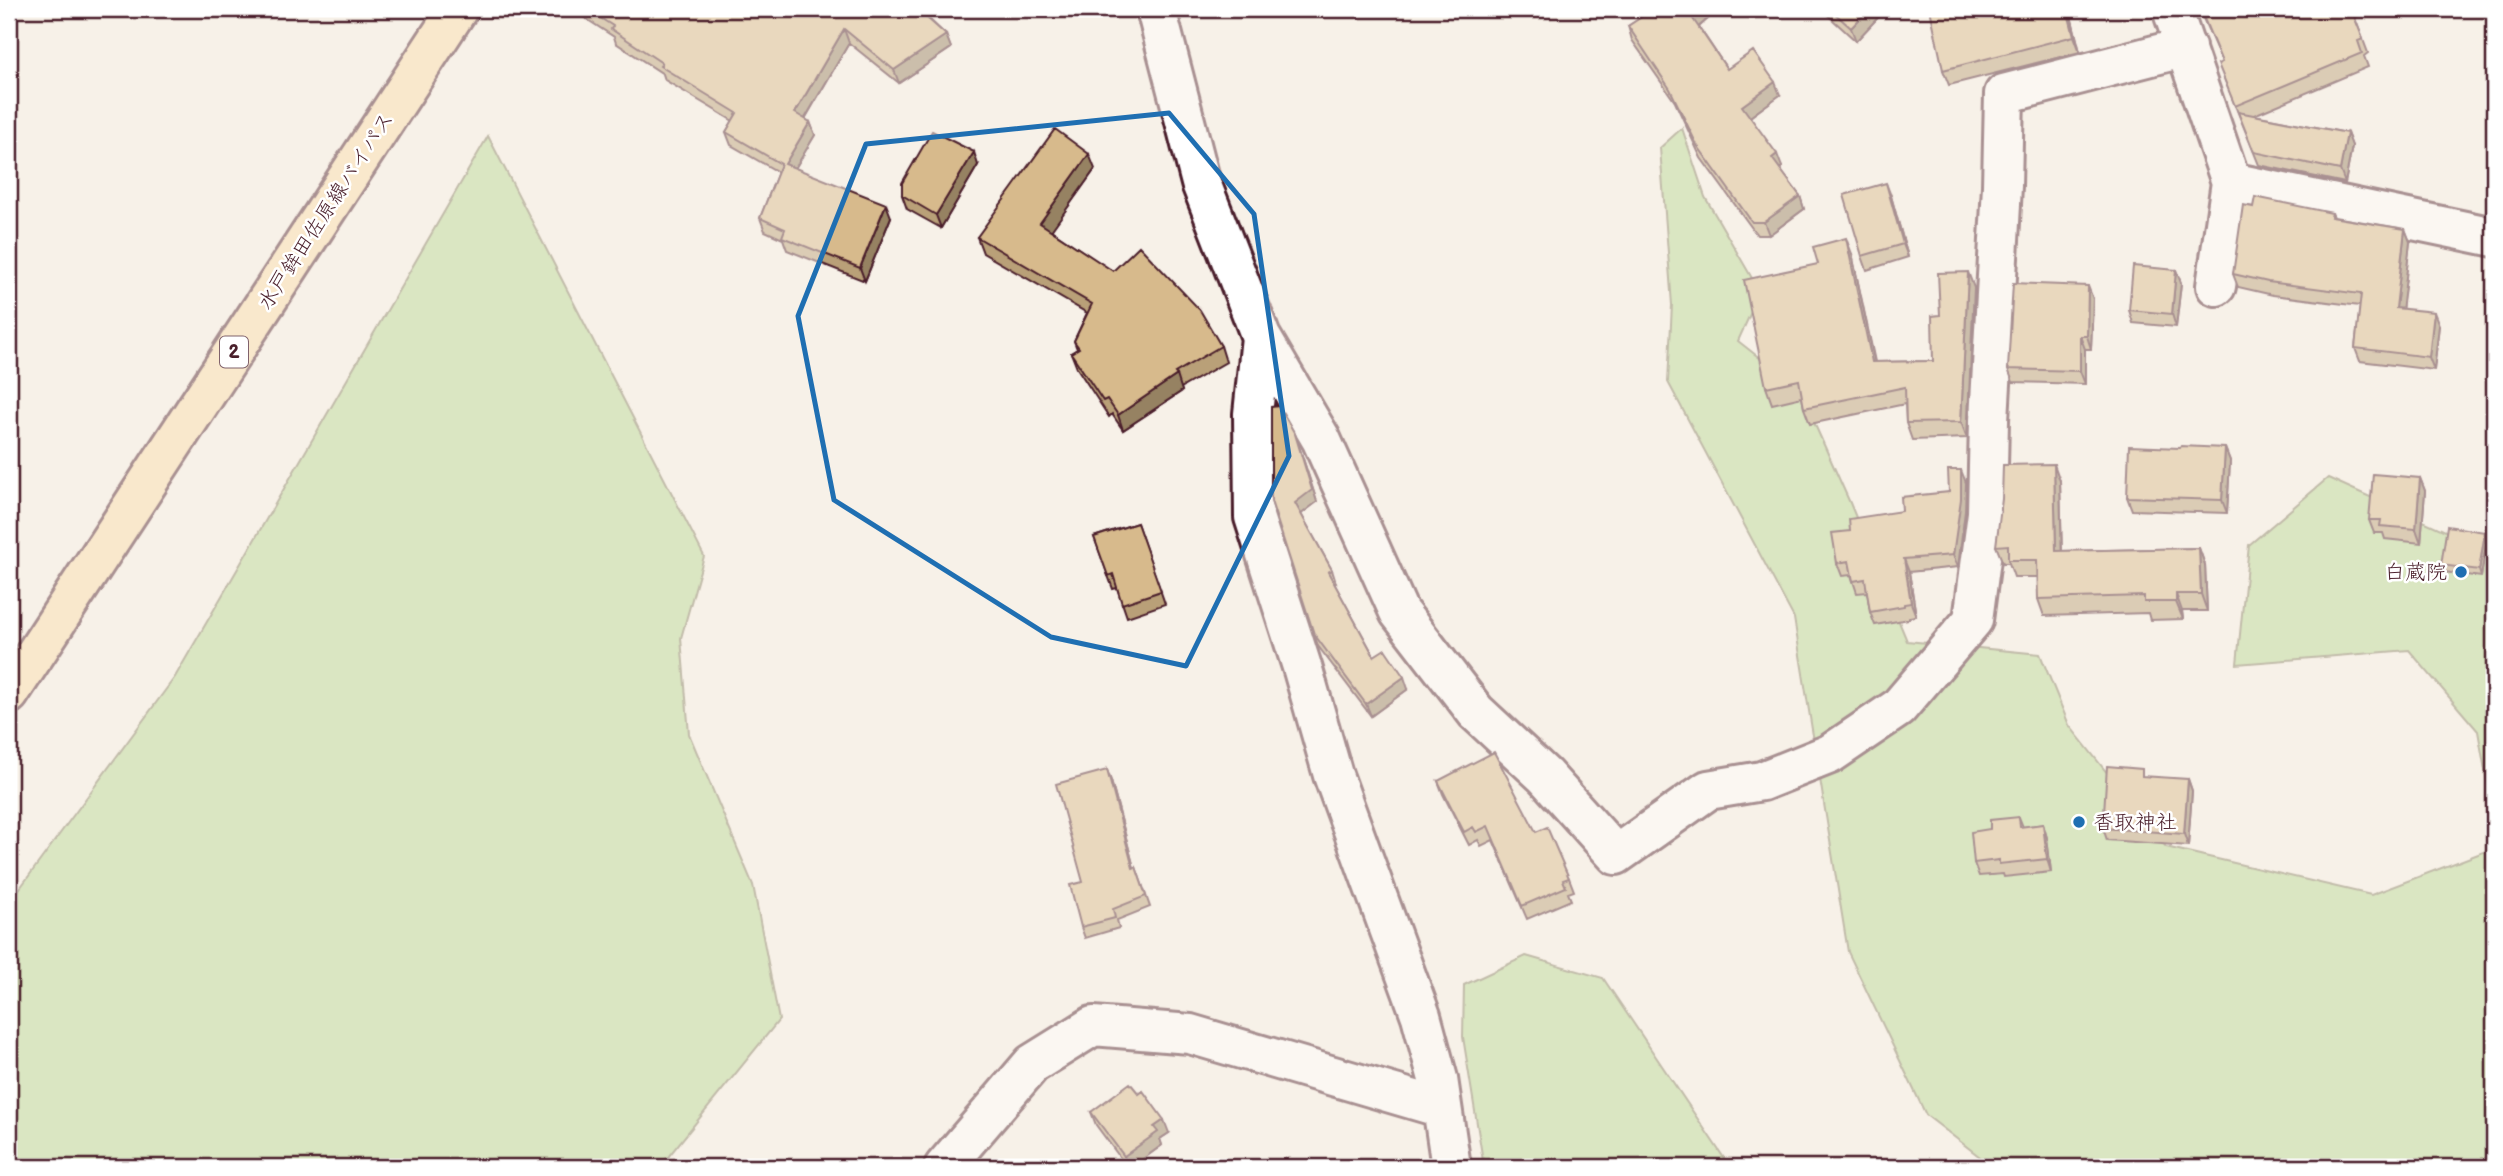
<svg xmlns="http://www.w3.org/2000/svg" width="2503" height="1176" font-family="'Balsamiq Sans','Klee One',sans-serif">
<rect width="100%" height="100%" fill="#f7f1e8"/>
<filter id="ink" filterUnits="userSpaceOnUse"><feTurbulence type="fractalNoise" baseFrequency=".0143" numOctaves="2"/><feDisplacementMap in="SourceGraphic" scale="14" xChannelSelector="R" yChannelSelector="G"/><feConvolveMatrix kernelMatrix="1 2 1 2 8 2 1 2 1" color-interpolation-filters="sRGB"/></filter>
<g filter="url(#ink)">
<path fill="#b6d994" stroke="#807c60" stroke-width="2" d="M1682,128L1705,197L1760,292L1738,341L1799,389L1850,503L1907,641L2040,654L2069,725L2166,847L2371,895L2494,848V1167H1993L1926,1115L1848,952L1794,618L1668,382L1672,305L1660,148Z
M488,136L704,556L681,638L689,734L753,885L779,1020L660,1167H9V903L175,677Z
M2328,478L2494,553V821L2478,731L2409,650L2237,664L2249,545Z
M1526,956L1603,978L1730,1167H1484L1463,1037L1464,985Z"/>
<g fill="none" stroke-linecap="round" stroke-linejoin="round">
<defs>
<path id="minor" d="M1156,9L1201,183L1261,337L1321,439L1399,612L1476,712L1545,776L1616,855L1708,790L1762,781L1830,754L1898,708L1973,620L1987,513L1989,420L2002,186L2004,94L2186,47
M2172,9L2231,182L2216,286
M2231,182L2494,237
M1261,337L1253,414L1254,517L1303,670L1333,775L1421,1016L1438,1079L1451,1167
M944,1167L1032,1064L1093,1026L1190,1034L1442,1108"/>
<path id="major" d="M9,694L458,9"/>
</defs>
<use href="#minor" stroke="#4a1f2b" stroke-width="44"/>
<use href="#major" stroke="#4a1f2b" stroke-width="44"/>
<use href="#minor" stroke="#fff" stroke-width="38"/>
<use href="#major" stroke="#faddab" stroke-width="38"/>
</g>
<path fill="#b9a078" stroke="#4a1f2b" stroke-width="2" d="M571,9H935L926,16L946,35L951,48L899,83L849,43L805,119L810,122L815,135L795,168L891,217L865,281L787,250L783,239L765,231L760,218L778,172L731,145L726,132L733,121L665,80L663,74L616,43L614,37Z
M1639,9H1719L1699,27L1727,69L1780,95L1750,117L1782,167L1780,169L1800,196L1804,209L1769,235H1757L1701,158L1675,102L1632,40L1628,26L1645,15Z
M1821,9H1886L1856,41Z
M2199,9H2360L2362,14L2355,18L2368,53L2364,56L2368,67L2254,115L2347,133L2352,146L2345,183L2259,165L2224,78L2222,62Z
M2022,11L2071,16L2080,52L1949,85L1943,70Z
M978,165L941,228L907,209L902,195Z
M1095,169L1051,230L1221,346L1226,362L1181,388L1182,391L1123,430L1112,414L1109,417L1077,368L1071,353L1077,349L1074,341L1087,313L983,253L977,237Z
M1891,196L1908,257L1867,270L1862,256Z
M2253,207L2332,213L2334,217L2405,229L2410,242L2402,309L2439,325L2434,370L2360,361L2355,348L2360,306L2273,295L2238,287L2233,274Z
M1852,254L1875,362L1933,361L1940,315L1974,288L1967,438L1912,440L1906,423L1905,404L1810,424L1804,408L1802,397L1772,404L1766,387L1818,264Z
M2176,270L2181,283L2176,327L2133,323L2129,310Z
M2093,299L2091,349H2085V384L2013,382L2008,369Z
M1295,434L1317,502L1301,514L1332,570L1336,583H1334L1374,656L1408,689L1371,716L1318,646L1271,501Z
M2180,448H2225L2230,461L2227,513L2132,510L2127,497Z
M2420,478L2425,491L2421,543L2385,539L2383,533H2374L2369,520Z
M2060,481L2062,551L2199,548L2205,565L2207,611H2182L2183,619L2150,620L2148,613L2044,616L2038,599V577H2014L2009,563H2003L1996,546Z
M1966,483L1965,511L1958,567L1909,572L1916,616L1909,617V619L1875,625L1870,612L1867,592L1857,593L1851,575L1842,576L1837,563L1902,511L1949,492Z
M1137,523L1165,604L1127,617L1117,588L1113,589L1094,537Z
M2487,538L2481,577L2444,572L2441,565Z
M1107,770L1111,781L1134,868L1136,867L1150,907L1117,920L1119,928L1085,938L1081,927L1083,882Z
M2188,779L2192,791L2188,846L2107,840L2103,828Z
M1438,781L1536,832L1569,878L1574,891L1568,893L1571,900L1527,919L1493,840L1481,846L1478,840L1469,845L1443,794Z
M2019,817L2023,827L2043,824L2047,838L2051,872L2004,877L2003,874L1979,876L1974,863L1990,829Z
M1091,1112L1169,1133L1160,1139L1162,1145L1132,1167H1127L1096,1125Z"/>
<path fill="#968262" stroke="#4a1f2b" stroke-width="2" d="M916,9H935L920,21Z
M1700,9H1719L1696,29L1691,16Z
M1869,9H1886L1856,41L1851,28Z
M2067,9H2068L2071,16L2080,52L2074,36Z
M844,29L849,43L800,127L795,113Z
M946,35L951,48L899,83L894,70Z
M1775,82L1780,95L1747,119L1742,106Z
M810,122L815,135L790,177L785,164Z
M2347,133L2352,146L2345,183L2340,170Z
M974,152L978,165L941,228L936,215Z
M1089,154L1095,169L1046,238L1040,223Z
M1777,154L1782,167L1776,171L1772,158Z
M1886,183L1891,196L1908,257L1903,244Z
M1800,196L1804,209L1769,235L1764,222Z
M886,204L891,217L865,281L860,268Z
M2405,229L2410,242L2401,321L2396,308Z
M1846,238L1852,254L1878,379L1872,362Z
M2176,270L2181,283L2176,327L2172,314Z
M1968,272L1974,288L1967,438L1961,422Z
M2088,286L2093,299L2091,349L2087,336Z
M2434,312L2439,325L2434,370L2429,357Z
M2080,336L2085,349V384L2080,371Z
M1177,375L1182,391L1123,430L1118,415Z
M1295,434L1317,502L1300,515L1295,503Z
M2225,448L2230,461L2227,513L2222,500Z
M2054,464L2060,481L2062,568L2056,551Z
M1961,470L1966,483L1965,511L1958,567L1953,555Z
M2420,478L2425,491L2421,543L2416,529Z
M2485,532L2487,538L2481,577L2479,570Z
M2199,548L2205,565L2207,611L2201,594Z
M1904,559L1909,572L1916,616L1911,603Z
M2176,594L2182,611L2183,619L2176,602Z
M1404,677L1408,689L1371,716L1366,704Z
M1107,770L1111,781L1137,879L1133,868Z
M2188,779L2192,791L2188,846L2184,834Z
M2043,824L2047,838L2051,872L2047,859Z
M1164,1120L1169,1133L1160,1139L1162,1145L1132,1167H1128L1124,1156L1154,1127Z"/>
<path fill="#d7ba8c" stroke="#4a1f2b" stroke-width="2" d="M586,9H917L946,35L894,70L844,29L795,113L810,122L785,164L886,204L860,268L782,237L785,229L760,218L781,164L726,132L737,113L660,66L662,63L611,29L613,26Z
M1647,9H1700L1691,16L1727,69L1753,51L1775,82L1742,106L1777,154L1772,158L1800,196L1764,222H1752L1697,145L1670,89L1628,26L1649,12Z
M1830,9H1869L1851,28Z
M1930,9H2021L2022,11L2031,9H2067L2074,36L1943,70Z
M2200,9H2351L2363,39L2358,41L2362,53L2235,106L2218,64L2222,62Z
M2238,112L2347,133L2340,170L2254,152Z
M1055,129L1089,154L1040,223L1113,271L1139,246L1200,310L1221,346L1175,373L1177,375L1118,415L1107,399L1103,401L1071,353L1079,348L1074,341L1092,304L977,237Z
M932,131L974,152L936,215L902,195V183Z
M1886,183L1903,244L1862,256L1844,195Z
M2255,197L2332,213L2331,217L2405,229L2396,308L2434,312L2429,357L2355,348L2361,294L2268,282L2233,274L2243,205L2253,207Z
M1846,238L1872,362L1933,361L1932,316L1940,315L1938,273L1968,272L1961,422L1906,423L1905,387L1804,408L1799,380L1766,387L1744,280L1818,264L1813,247Z
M2133,266L2176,270L2172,314L2129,310Z
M2013,283L2088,286L2087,336H2080V371L2008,369Z
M1279,406L1295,434L1312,490L1295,503L1332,570L1328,572L1374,656L1385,649L1404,677L1366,704L1314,634L1271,501V407Z
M2129,446L2180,448L2181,446L2225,448L2222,500L2127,497Z
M2054,464L2056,551L2199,548L2201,594H2176V602H2144V596L2038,599L2037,560H2008V545L1996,546L2002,499L2003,465Z
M1948,470H1961V499L1953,555L1904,559L1911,603L1904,604V606L1870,612L1865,579L1853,581L1849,561L1837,563L1832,533L1850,531L1849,519L1902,511L1901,497L1949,492Z
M2373,474L2420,478L2416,529L2380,526L2381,520H2369Z
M1137,523L1161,591L1122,604L1113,574L1108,576L1094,537Z
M2447,526L2485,532L2479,570L2441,565Z
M1494,752L1536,832L1547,827L1569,878L1563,880L1566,887L1522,906L1488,826L1476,832L1473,827L1464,832L1438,781Z
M2107,766L2142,769V776L2188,779L2184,834L2103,828Z
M1107,770L1133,868L1136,867L1146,896L1113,909L1115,918L1081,927L1070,885L1083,882L1056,784Z
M2019,817L2020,827L2043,824L2047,859L1999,864V860L1974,863L1971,832L1990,829V820Z
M1130,1083L1139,1094L1143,1091L1164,1120L1154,1127L1158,1132L1124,1156L1091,1112Z"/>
</g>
<path d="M0 0H2503V1176H0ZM1169,113L1254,214L1289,456L1186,666L1051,637L834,500L798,316L866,144Z" fill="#f7f1e8" fill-opacity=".55" fill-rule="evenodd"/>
<path fill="none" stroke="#1f6fb2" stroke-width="5" stroke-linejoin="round" d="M1169,113L1254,214L1289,456L1186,666L1051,637L834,500L798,316L866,144Z"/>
<g fill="#1f6fb2" stroke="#fff" stroke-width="2.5">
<circle cx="2461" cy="572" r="7"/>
<circle cx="2079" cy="822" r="7"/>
</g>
<g text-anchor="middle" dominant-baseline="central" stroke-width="5" stroke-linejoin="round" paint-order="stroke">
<rect fill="#fff" stroke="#80626b" stroke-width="2" x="220" y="336.5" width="28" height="31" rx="5"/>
<g font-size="19" font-weight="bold" fill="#4a1f2b">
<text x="234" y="352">2</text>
</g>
<g font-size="21" fill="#4a1f2b" stroke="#fff">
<text transform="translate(326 211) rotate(-57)">水戸鉾田佐原線バイパス</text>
</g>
<g font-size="21" fill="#4a1f2b" stroke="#fff" text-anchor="end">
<text x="2447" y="572">白蔵院</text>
<text x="2093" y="822" text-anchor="start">香取神社</text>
</g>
</g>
<rect width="2503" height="1176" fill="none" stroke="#fff" stroke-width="35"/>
<rect x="18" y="18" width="2468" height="1141" fill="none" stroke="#4a1f2b" stroke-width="2.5" filter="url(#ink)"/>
</svg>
